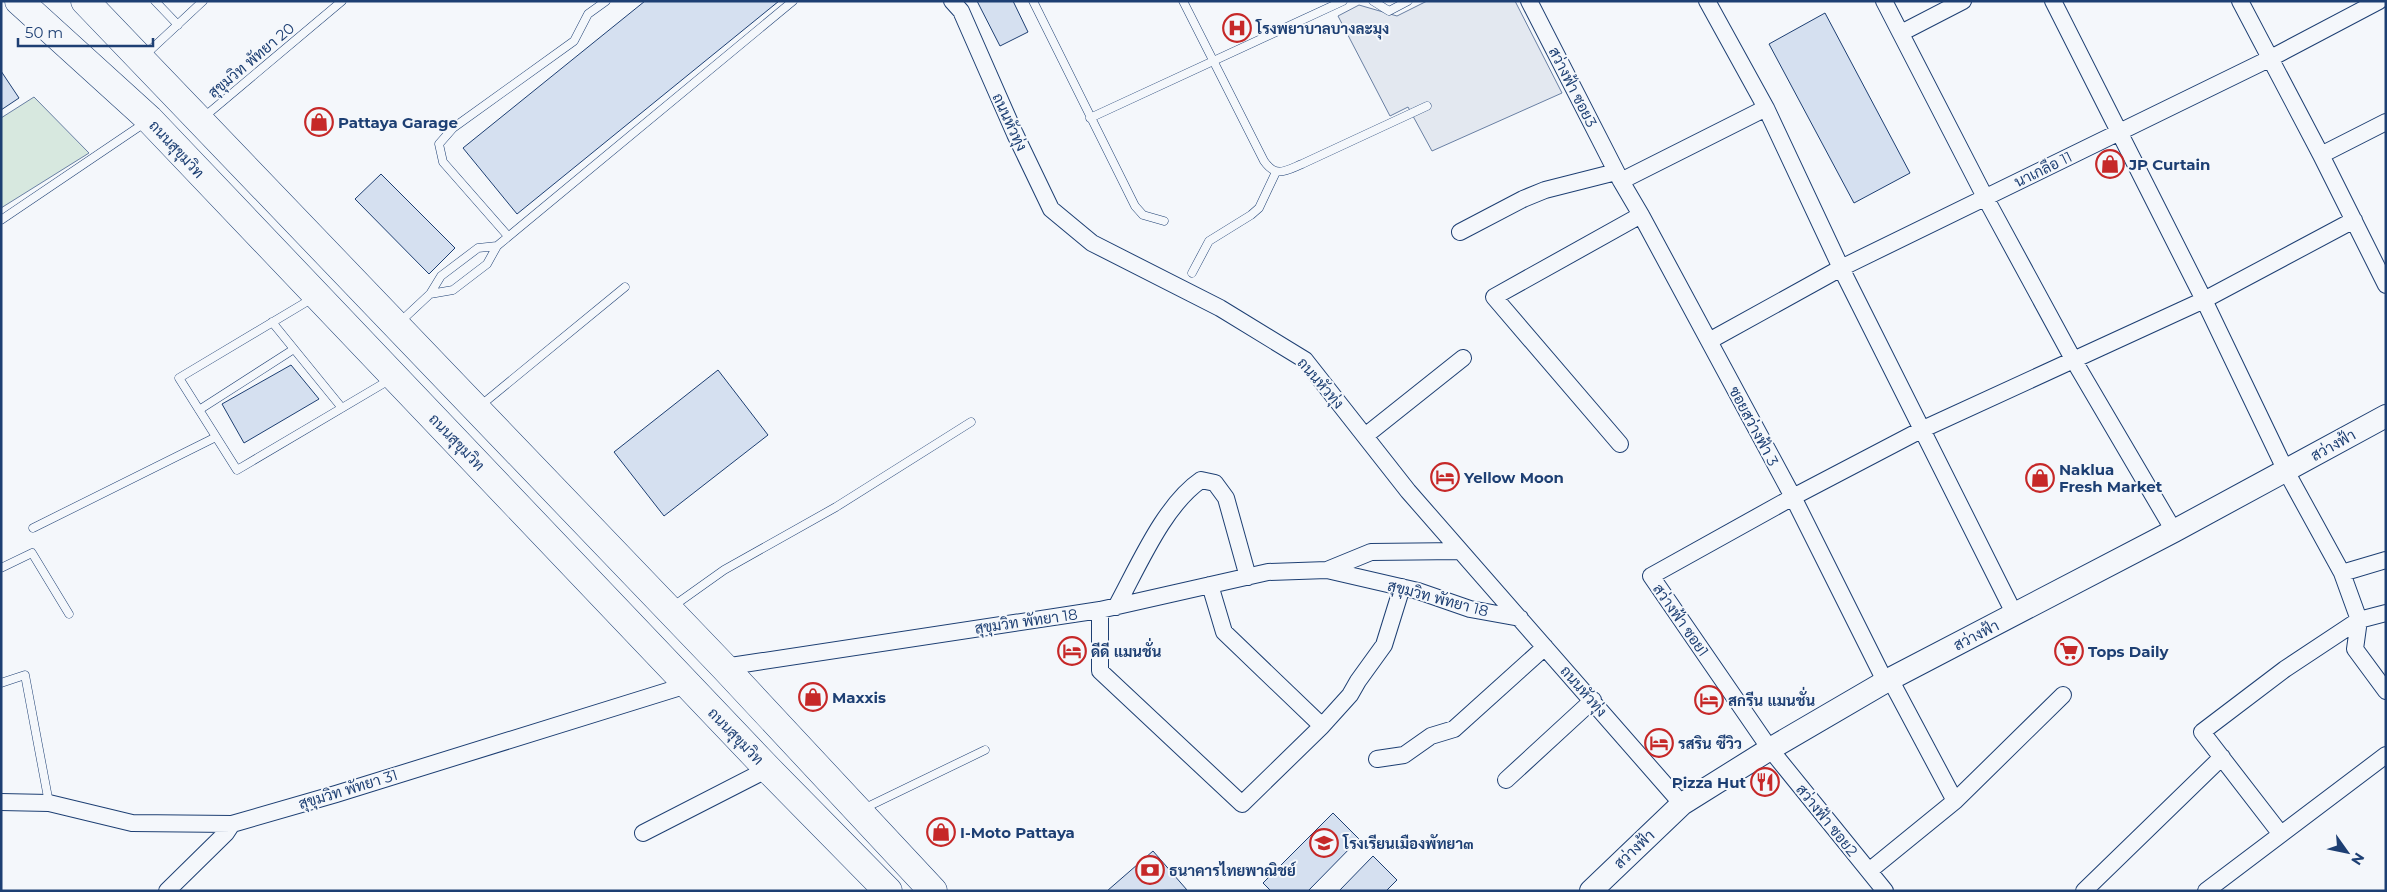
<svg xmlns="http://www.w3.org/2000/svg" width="2387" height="892" font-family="Montserrat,Sarabun,sans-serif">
<rect width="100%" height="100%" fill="#f4f7fb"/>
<path fill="#d7e8df" stroke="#687fa3" d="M34,97L89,153L1,208V118Z"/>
<path fill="#e3e8f0" stroke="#687fa3" d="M1427,1H1515L1562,93L1432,151L1408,107L1390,116L1338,16L1359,5L1397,16Z"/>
<path fill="#d5e0f0" stroke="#1d3f73" d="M645,1H779L517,214L463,148Z
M977,1H1013L1028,32L1000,46Z
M1825,13L1910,173L1854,203L1769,44Z
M1,71L19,98L1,110Z
M381,174L455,248L429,274L355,199Z
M291,365L319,399L244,443L222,404Z
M718,370L768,435L664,516L614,452Z
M1333,813L1359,839L1308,891H1271L1263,883Z
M1153,851L1187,890L1107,891Z
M1373,856L1397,880L1386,891H1339Z"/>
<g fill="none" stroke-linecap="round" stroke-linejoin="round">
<defs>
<path id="lane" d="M155,1L178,25
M1033,1L1135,206L1143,215L1164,221
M1183,1L1264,161C1276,178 1285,171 1302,164L1427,106
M1373,1L1389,11L1408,1
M144,56L203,1
M204,117L342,1
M1090,118L1343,1
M1,220L146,122
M508,236L443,162L439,144L453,128L574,41L588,14L606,1
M1192,273L1209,241L1251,215L1259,208L1276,172
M430,294L453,290L487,264L497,246L793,1
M313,298L179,378L237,470L391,379
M272,322L342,408
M400,322L430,294L441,276L478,248L497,246
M480,406L625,287
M199,410L294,349
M33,528L216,437
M1,568L32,553L69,614
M672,607L724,570L836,507L971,422
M1,683L25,675L49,803
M863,809L985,750"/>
<path id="street" d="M952,1L961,11L1015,134L1051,209L1092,243L1220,308L1305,360L1408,491L1682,804
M1529,1L1621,181L1641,215L1793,497L1886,683
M1707,1L1766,108L1841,268L2015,615
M1884,1L1985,197L2073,359L2174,531
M2053,1L2204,300L2286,471L2342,573L2359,620L2355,649L2386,691
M2240,1L2321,155L2386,285
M1901,33L1963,1
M2321,155L2386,122
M1621,181L1766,108
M1460,232L1523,199L1545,190L1616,172
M1709,341L1841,268L2269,59L2379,1
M1365,436L1463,358
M1620,444L1494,297L1641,215
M1327,570L1371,552L1459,551
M2342,573L2386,560
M1116,607C1138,567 1164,505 1201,480L1215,483L1226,498L1248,577
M1100,610V671L1242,804L1322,726L1224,632L1210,585
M724,667L1100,610L1268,572L1327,570L1418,591L1470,609L1520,618
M1890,679L1955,801
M1322,726L1350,695L1358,681L1384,645L1402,587
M1377,759L1404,755L1431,736L1454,729L1545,647
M1506,780L1593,700
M1,802L49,803L132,823L232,824L336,794L687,685
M643,833L768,769
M2280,833L2202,732L2285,669L2359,620L2386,613
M1869,871L1955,801L2063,695
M167,891L226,833L232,824
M1885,891L1770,749L1651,576L1793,497L1921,430L2204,300L2354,220
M2084,891L2222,757
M2206,891L2386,755"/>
<path id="secondary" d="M1591,891L1682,804L1770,749L1890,679L2174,531L2386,416"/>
<path id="highway" d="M19,1L149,119L768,769L888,891
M85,1L724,667L933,891"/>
</defs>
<use href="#lane" stroke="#1d3f73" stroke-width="9"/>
<use href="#street" stroke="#1d3f73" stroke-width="18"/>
<use href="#secondary" stroke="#1d3f73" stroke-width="24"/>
<use href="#highway" stroke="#1d3f73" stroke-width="29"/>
<use href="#lane" stroke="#f4f7fb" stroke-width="8"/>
<use href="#street" stroke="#f4f7fb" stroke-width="16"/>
<use href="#secondary" stroke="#f4f7fb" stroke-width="22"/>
<use href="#highway" stroke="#f4f7fb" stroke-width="28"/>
</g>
<defs>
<symbol id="hospital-ring" viewBox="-11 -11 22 22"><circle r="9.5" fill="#f4f7fb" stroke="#c62828" stroke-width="1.5"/><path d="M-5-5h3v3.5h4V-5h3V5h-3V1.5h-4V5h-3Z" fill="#c62828"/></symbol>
<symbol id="shop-ring" viewBox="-11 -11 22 22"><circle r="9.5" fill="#f4f7fb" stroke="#c62828" stroke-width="1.5"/><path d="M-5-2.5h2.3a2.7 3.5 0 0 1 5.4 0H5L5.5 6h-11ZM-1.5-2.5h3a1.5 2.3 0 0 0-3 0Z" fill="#c62828"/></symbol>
<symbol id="hotel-ring" viewBox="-11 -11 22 22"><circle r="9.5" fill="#f4f7fb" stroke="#c62828" stroke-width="1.5"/><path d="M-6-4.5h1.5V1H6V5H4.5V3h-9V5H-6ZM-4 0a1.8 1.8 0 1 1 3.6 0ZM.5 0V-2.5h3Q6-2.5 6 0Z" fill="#c62828"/></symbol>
<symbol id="supermarket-ring" viewBox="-11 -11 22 22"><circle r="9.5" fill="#f4f7fb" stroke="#c62828" stroke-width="1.5"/><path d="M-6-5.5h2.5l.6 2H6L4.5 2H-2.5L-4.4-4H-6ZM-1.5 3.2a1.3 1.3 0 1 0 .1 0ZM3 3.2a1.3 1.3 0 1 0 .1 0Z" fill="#c62828"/></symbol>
<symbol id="restaurant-ring" viewBox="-11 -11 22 22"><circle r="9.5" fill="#f4f7fb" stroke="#c62828" stroke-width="1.5"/><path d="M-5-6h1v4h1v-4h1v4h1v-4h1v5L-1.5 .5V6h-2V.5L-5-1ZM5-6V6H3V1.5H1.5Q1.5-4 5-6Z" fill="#c62828"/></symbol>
<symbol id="school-ring" viewBox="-11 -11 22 22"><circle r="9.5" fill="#f4f7fb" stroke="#c62828" stroke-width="1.5"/><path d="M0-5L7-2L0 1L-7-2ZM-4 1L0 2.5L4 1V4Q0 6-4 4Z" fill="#c62828"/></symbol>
<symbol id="bank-ring" viewBox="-11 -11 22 22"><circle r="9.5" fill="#f4f7fb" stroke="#c62828" stroke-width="1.5"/><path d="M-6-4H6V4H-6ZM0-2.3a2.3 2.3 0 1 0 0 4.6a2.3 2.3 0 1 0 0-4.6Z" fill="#c62828"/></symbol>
</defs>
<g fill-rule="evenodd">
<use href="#hospital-ring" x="1221" y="12" width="32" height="32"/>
<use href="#shop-ring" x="303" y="106" width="32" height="32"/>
<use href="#shop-ring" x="2094" y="148" width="32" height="32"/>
<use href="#hotel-ring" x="1429" y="461" width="32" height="32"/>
<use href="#shop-ring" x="2024" y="462" width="32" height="32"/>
<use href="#hotel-ring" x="1056" y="635" width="32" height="32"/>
<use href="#supermarket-ring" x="2053" y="635" width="32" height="32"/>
<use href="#shop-ring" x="797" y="681" width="32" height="32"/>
<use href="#hotel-ring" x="1693" y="684" width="32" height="32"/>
<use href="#hotel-ring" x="1643" y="727" width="32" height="32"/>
<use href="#restaurant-ring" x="1749" y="766" width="32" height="32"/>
<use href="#shop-ring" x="925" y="816" width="32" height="32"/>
<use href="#school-ring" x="1308" y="827" width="32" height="32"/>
<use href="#bank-ring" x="1134" y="854" width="32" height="32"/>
</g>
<g text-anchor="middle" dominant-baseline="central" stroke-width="4" stroke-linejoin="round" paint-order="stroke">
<g font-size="15" font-weight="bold" fill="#1d3f73" stroke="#f4f7fb" text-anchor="start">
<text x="1256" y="28">โรงพยาบาลบางละมุง</text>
<text x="338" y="122">Pattaya Garage</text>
<text x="2129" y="164">JP Curtain</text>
<text x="2059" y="469">Naklua<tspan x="2059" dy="17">Fresh Market</tspan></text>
<text x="1464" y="477">Yellow Moon</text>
<text x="1091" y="651">ดีดี แมนชั่น</text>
<text x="2088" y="651">Tops Daily</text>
<text x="832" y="697">Maxxis</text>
<text x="1728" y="700">สกรีน แมนชั่น</text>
<text x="1678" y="743">รสริน ซีวิว</text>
<text x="1746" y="782" text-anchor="end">Pizza Hut</text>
<text x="960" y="832">I-Moto Pattaya</text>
<text x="1343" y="843">โรงเรียนเมืองพัทยา๓</text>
<text x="1169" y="870">ธนาคารไทยพาณิชย์</text>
</g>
<g font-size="15" fill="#1d3f73" stroke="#f4f7fb">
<text transform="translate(251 60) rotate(-40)">สุขุมวิท พัทยา 20</text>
<text transform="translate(1573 87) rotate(63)">สว่างฟ้า ซอย3</text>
<text transform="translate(1010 122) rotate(65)">ถนนหัวทุ่ง</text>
<text transform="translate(177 149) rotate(47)">ถนนสุขุมวิท</text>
<text transform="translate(2043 169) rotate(-26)">นาเกลือ 11</text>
<text transform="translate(1321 383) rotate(49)">ถนนหัวทุ่ง</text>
<text transform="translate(1754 426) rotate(62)">ซอยสว่างฟ้า 3</text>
<text transform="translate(457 442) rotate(46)">ถนนสุขุมวิท</text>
<text transform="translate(2333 445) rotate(-29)">สว่างฟ้า</text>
<text transform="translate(1438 598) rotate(15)">สุขุมวิท พัทยา 18</text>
<text transform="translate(1681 620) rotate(55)">สว่างฟ้า ซอย1</text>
<text transform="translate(1026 621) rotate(-8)">สุขุมวิท พัทยา 18</text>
<text transform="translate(1976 635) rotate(-27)">สว่างฟ้า</text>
<text transform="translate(1584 691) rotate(49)">ถนนหัวทุ่ง</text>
<text transform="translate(736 736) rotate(46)">ถนนสุขุมวิท</text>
<text transform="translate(348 789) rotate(-17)">สุขุมวิท พัทยา 31</text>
<text transform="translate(1827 820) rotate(51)">สว่างฟ้า ซอย2</text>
<text transform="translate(1634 849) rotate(-43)">สว่างฟ้า</text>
</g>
</g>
<rect width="2387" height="892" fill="none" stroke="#1d3f73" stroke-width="5"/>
<g transform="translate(2347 852) rotate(123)" stroke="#f4f7fb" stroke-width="4" paint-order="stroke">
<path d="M0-4L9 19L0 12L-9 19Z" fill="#1d3f73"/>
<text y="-8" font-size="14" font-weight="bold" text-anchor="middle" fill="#1d3f73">N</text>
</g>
<path d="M18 38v8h135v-8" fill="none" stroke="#1d3f73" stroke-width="2.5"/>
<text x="25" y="38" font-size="15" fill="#1d3f73" stroke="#f4f7fb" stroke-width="4" paint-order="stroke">50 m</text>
</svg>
